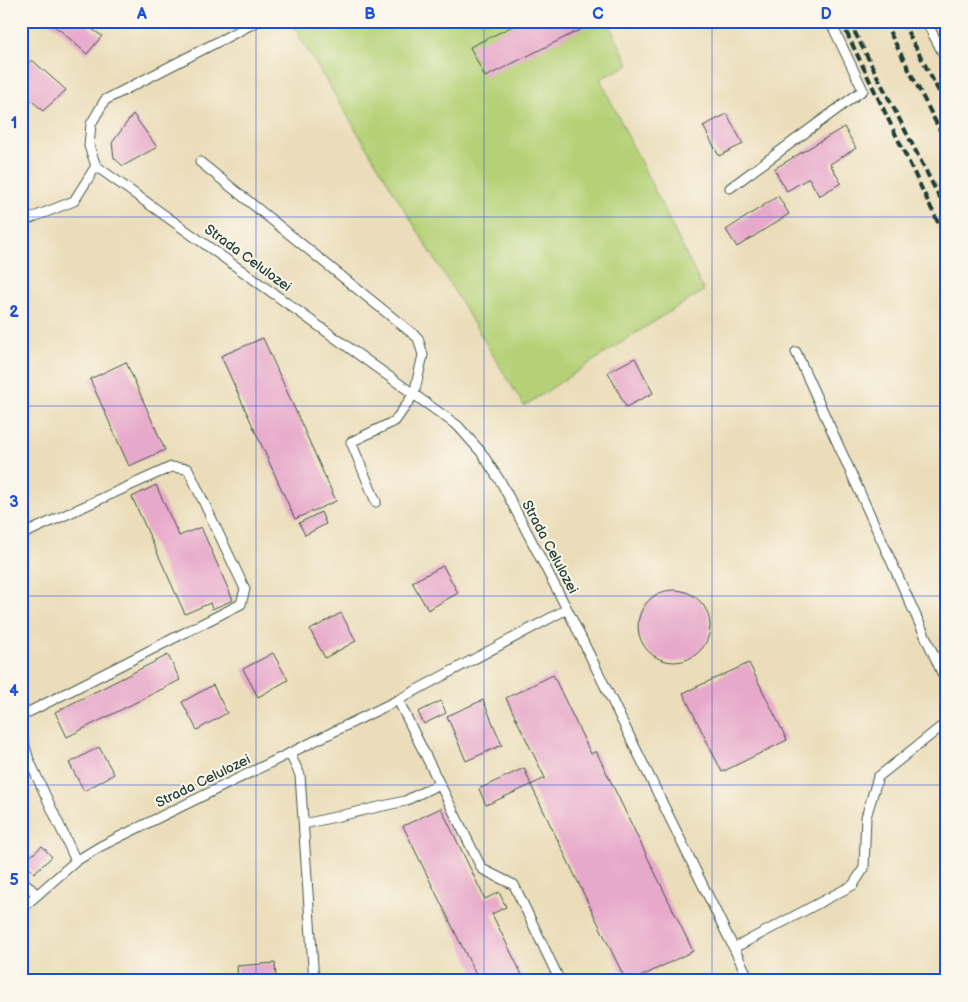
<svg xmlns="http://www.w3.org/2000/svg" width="968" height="1002" font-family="'Balsamiq Sans',sans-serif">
<rect width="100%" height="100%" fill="#fbf7ec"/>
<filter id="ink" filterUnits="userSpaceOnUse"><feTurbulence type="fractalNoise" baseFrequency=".02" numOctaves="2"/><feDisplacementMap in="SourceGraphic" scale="10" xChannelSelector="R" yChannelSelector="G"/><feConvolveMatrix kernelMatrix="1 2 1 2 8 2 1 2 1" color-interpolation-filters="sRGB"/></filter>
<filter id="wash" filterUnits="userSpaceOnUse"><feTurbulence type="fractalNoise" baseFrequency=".0096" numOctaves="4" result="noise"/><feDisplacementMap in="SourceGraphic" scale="20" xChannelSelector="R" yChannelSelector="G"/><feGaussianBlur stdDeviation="1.12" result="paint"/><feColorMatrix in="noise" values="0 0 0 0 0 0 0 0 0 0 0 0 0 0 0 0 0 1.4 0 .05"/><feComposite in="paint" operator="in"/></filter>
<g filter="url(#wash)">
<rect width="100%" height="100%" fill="#ebddba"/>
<path fill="#b5d177" stroke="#6a8756" d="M292,21H608L629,65L600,79L704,291L664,315L524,406L291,23Z"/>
<g id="blocks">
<path fill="#e7a9ca" d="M47,21H80L102,36L87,54L61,31Z
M523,21H598L485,77L470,47Z
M32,60L66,90L43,111L21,91V69Z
M133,114L157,147L123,166L114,158L112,143Z
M727,114L743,144L719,156L703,126Z
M844,127L856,148L830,164L841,183L819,196L809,178L787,191L774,169Z
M778,196L789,214L737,247L726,230Z
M263,338L336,501L295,519L221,356Z
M635,358L653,393L626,407L608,372Z
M126,362L165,450L129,466L90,379Z
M156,485L179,536L201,527L233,600L212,609L210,603L185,614L132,497Z
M321,512L326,524L305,535L299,523Z
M443,566L458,593L428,610L412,582Z
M638 626a36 36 0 1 1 72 0a36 36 0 1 1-72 0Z
M341,613L356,641L325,658L310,630Z
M273,653L288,680L258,697L243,669Z
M168,655L180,680L67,737L55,712Z
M749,663L787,740L722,772L683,693Z
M553,675L591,754L596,751L693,951L632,981H626L531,785L545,778L506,698Z
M213,685L227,713L197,730L182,702Z
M483,700L502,745L466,761L447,716Z
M441,701L446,713L424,724L418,712Z
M99,747L114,774L84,791L69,763Z
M524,768L531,785L486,805L479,789Z
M441,808L485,899L499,892L506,907L492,914L525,981H479L403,826Z
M42,846L52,857L34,873L24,862Z
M275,963L276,981H238L237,966Z"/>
</g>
</g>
<g filter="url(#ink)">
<use href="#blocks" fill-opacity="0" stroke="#3e5548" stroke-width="1"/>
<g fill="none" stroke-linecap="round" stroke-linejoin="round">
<defs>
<path id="service" d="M926,21L947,61
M200,162L418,338L423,355L414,394L395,421L351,442L376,502
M96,166L89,146L91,124L105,100L258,21
M730,188L863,90L830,21
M21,222L74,201L96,166
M796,352L947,684
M21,535L171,467L188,469L245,589L241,604L21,716
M567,609L750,981
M398,700L482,869L514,885L560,981
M21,733L29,760L76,861
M290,754L300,775L314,981
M304,824L405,801L439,784
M21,879L37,895
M21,909L76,861L101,846L398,700L567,609L502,484L481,452L458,426L96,166
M734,948L853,885L864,868L866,817L878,777L947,722
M686,981L692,978L719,981"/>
</defs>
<use href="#service" stroke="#3e5548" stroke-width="11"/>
<use href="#service" stroke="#fff" stroke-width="9"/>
<path stroke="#1f3d34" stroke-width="4" stroke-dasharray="8 4" stroke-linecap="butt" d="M841,21L947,241
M849,21L947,212
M884,21L947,144
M902,21L947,107"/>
</g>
</g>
<path fill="none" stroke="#1d4ed8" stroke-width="1" stroke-opacity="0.55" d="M256,21V981M484,21V981M712,21V981M21,217H947M21,406H947M21,596H947M21,785H947"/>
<g text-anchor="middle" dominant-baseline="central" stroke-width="4" stroke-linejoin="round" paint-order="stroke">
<g font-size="14" fill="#1f3d34" stroke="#fbf7ec">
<text transform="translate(248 258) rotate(36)">Strada Celulozei</text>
<text transform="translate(550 547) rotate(62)">Strada Celulozei</text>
<text transform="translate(203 781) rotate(-26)">Strada Celulozei</text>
</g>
</g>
<rect width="968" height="1002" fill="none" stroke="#fbf7ec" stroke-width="55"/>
<rect x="28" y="28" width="912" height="946" fill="none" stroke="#1d4ed8" stroke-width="2"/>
<g font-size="16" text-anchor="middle" font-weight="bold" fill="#1d4ed8">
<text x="142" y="19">A</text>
<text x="370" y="19">B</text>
<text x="598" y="19">C</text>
<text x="826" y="19">D</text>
<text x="14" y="128">1</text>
<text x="14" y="317">2</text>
<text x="14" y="507">3</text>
<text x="14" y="696">4</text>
<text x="14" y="885">5</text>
</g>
</svg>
